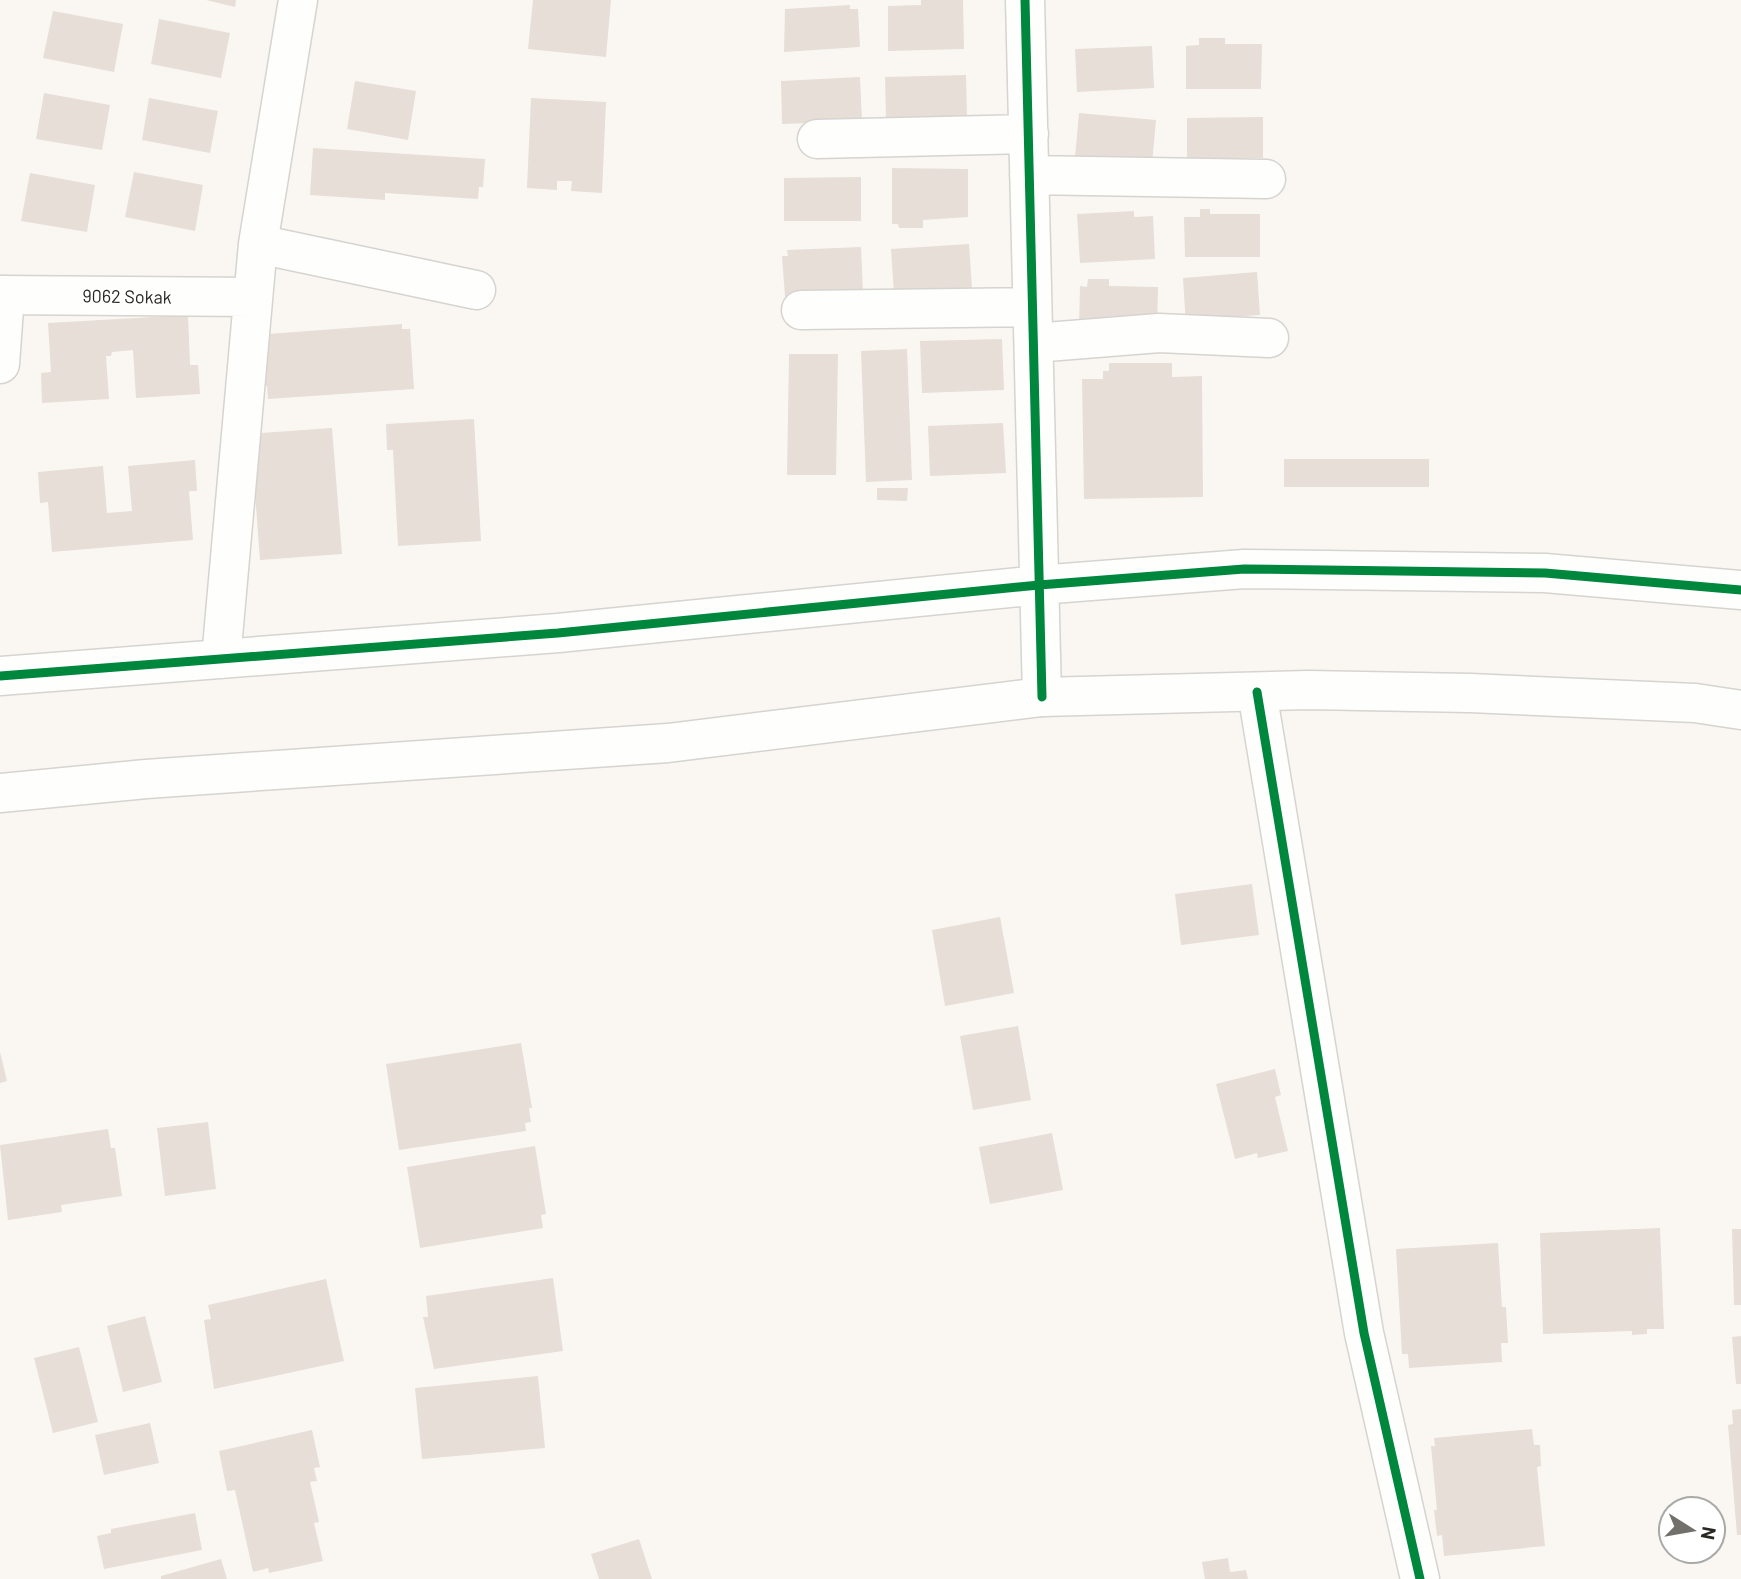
<svg xmlns="http://www.w3.org/2000/svg" width="1741" height="1579" font-family="Barlow,sans-serif">
<rect width="100%" height="100%" fill="#faf7f2"/>
<path fill="#e6ded7" d="M206,0H236L235,7Z
M533,0H611L606,57L528,49Z
M921,0H963L964,49L888,51V6L921,5Z
M850,5V9H858L860,47L784,52L785,9Z
M53,11L123,24L114,72L43,58Z
M159,19L230,33L221,78L151,64Z
M1199,38H1225V44H1262L1261,89H1186V46L1199,45Z
M1152,46L1154,88L1077,92L1075,49Z
M966,75L967,118L886,121L885,77Z
M860,77L862,121L782,124L781,81Z
M355,81L416,91L408,140L347,129Z
M44,93L110,105L102,150L36,139Z
M149,98L218,111L210,153L142,140Z
M531,98L606,102L602,193L571,191L572,181H557V190L527,188Z
M1079,113L1156,120L1152,164L1075,157Z
M1263,117V158H1187V118Z
M313,148L485,159L483,187H479L478,199L385,193V200L310,195Z
M892,168L968,169V217L923,220V228H899L898,224H892Z
M134,172L203,185L195,231L125,217Z
M30,173L95,185L87,232L21,221Z
M861,177V221H784V178Z
M1200,209H1210V214H1260V257H1185L1184,217H1200Z
M1134,211V217L1153,216L1155,259L1080,263L1077,214Z
M969,244L972,288L894,294L891,249Z
M861,247L863,293L785,297L782,256H788L787,250Z
M1257,272L1260,315L1210,319L1186,327L1183,278Z
M1088,279H1109V286L1158,287L1157,329L1079,327L1080,286L1087,287Z
M188,315L190,365H198L200,394L136,398L133,350L112,352L111,356H106L109,399L42,403L41,373L51,372L48,323Z
M402,324V329H410L414,389L268,399L267,386L262,387L268,334Z
M1002,339L1004,390L922,393L920,341Z
M907,349L912,480L866,482L861,351Z
M789,354H838L836,475H787Z
M1109,363H1172V377L1202,376L1203,497L1084,499L1082,379H1103V371H1109Z
M474,419L481,541L398,546L393,450H387L386,424Z
M1003,423L1006,473L930,476L928,426Z
M332,428L342,554L260,560L252,452L246,434Z
M1284,459H1429V487H1284Z
M195,460L197,491H189L193,540L52,552L48,502L40,503L38,472L103,466L107,513L132,511L128,466Z
M877,488H908L907,501L877,500Z
M1252,884L1259,935L1181,945L1175,894Z
M1000,917L1014,993L945,1006L932,930Z
M1018,1026L1031,1100L973,1110L960,1036Z
M521,1043L532,1108H529L531,1122L525,1123L526,1131L399,1150L386,1064Z
M0,1052L7,1081L0,1083Z
M1275,1069L1281,1095L1275,1097L1288,1151L1258,1158L1257,1153L1235,1159L1216,1084Z
M208,1122L216,1189L165,1196L157,1128Z
M108,1129L111,1148H115L122,1196L61,1205L62,1212L8,1220L0,1145Z
M1052,1133L1063,1190L990,1204L979,1147Z
M535,1146L546,1214L541,1215L543,1228L420,1248L407,1167Z
M1660,1228L1664,1329H1647V1334L1632,1335V1331L1543,1334L1540,1233Z
M1732,1229H1741V1305H1734Z
M1498,1243L1502,1307H1506L1508,1343H1501L1502,1362L1409,1368L1408,1354H1402L1396,1249Z
M553,1278L563,1351L434,1369L423,1317H428L426,1296Z
M326,1279L344,1361L214,1389L204,1320L211,1319L208,1305Z
M145,1316L162,1382L123,1392L107,1326Z
M1741,1336V1384H1736L1732,1337Z
M79,1347L98,1422L53,1433L34,1358Z
M538,1376L545,1448L422,1459L415,1388Z
M1741,1409V1535H1737L1728,1425L1733,1424L1732,1410Z
M150,1423L159,1463L104,1475L95,1435Z
M1532,1429L1534,1445H1540L1541,1466L1537,1467L1545,1546L1444,1556L1442,1535L1437,1536L1434,1510H1437L1431,1446H1435L1434,1438Z
M312,1430L320,1467L314,1468L317,1481L310,1482L319,1522L314,1523L323,1561L269,1573L268,1568L253,1572L235,1490L227,1491L219,1451Z
M195,1513L202,1550L104,1569L97,1536L111,1533V1529Z
M639,1539L652,1579H599L591,1554Z
M1228,1558L1230,1572L1246,1570L1248,1579H1205L1202,1562Z
M221,1559L227,1579H161V1576Z"/>
<g fill="none" stroke-linecap="round" stroke-linejoin="round">
<defs>
<path id="minor" d="M1025,0L1042,697
M817,139L1029,134
M1029,175L1266,179
M258,244L476,290
M0,295L253,297
M801,310L1032,307
M1034,343L1159,333L1269,338
M0,364L5,295
M221,659L258,244L298,0
M0,676L558,633L1039,585L1244,569L1545,573L1741,590
M1257,692L1364,1333L1420,1579"/>
<path id="major" d="M0,793L146,779L668,743L1042,697L1308,690L1470,693L1695,703L1741,710"/>
</defs>
<use href="#minor" stroke="#d6d4d0" stroke-width="41"/>
<use href="#major" stroke="#d6d4d0" stroke-width="41"/>
<use href="#minor" stroke="#fefefd" stroke-width="38"/>
<use href="#major" stroke="#fefefd" stroke-width="38"/>
<defs>
<path id="cycleway" d="M1025,0L1042,697
M0,676L558,633L1039,585L1244,569L1545,573L1741,590
M1257,692L1364,1333L1420,1579"/>
</defs>
<use href="#cycleway" stroke="#fff" stroke-width="13"/>
<use href="#cycleway" stroke="#00873e" stroke-width="9"/>
</g>
<g text-anchor="middle" dominant-baseline="central" stroke-width="5" stroke-linejoin="round" paint-order="stroke">
<g font-size="18" fill="#292723" stroke="#fff">
<text transform="translate(127 296) rotate(1)">9062 Sokak</text>
</g>
</g>
<g transform="translate(1692 1530) rotate(101)"><circle r="33" fill="#ffffff" stroke="#a9a9a7" stroke-width="2"/>
<path d="M0-5L12 26L0 18L-12 26Z" fill="#72706b"/>
<text y="-10" font-size="19" font-weight="bold" text-anchor="middle" fill="#292723">N</text>
</g>
</svg>
